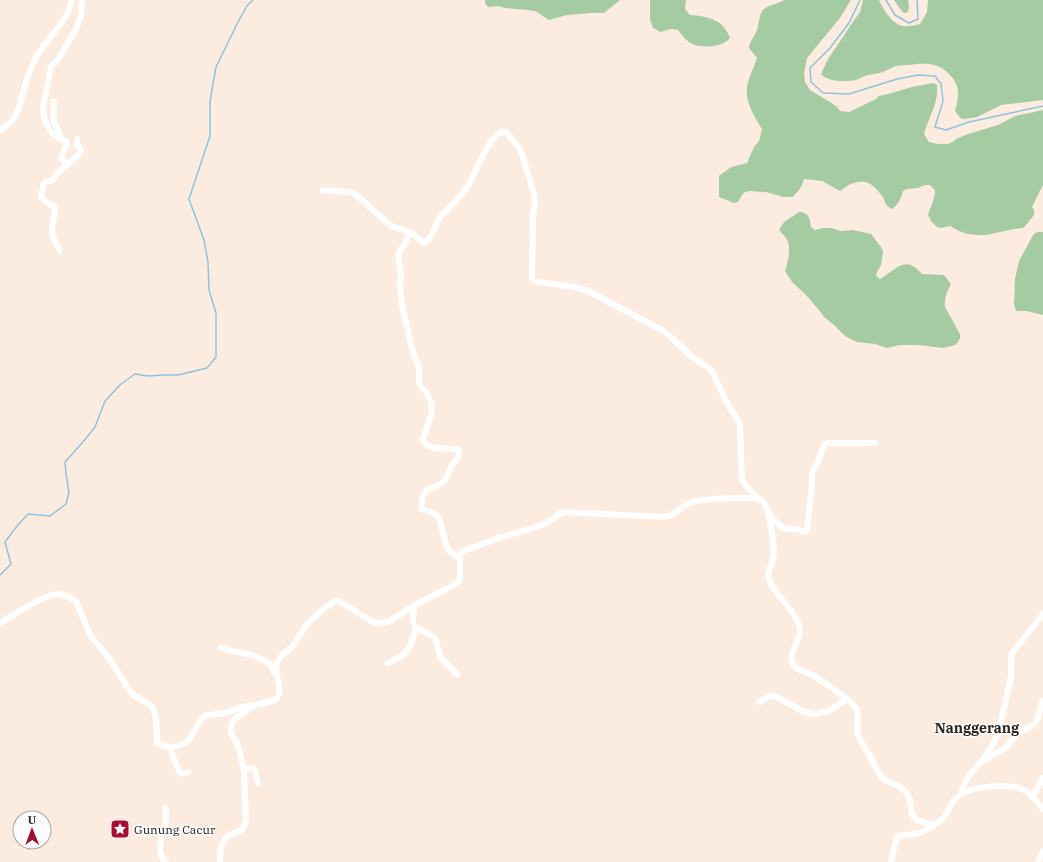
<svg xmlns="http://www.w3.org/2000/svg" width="1043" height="862" font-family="'IBM Plex Serif',serif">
<rect width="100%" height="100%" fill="#fcecdf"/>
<path fill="#a5cba2" d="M485,0H620L604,13H591L567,15L549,20L535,11L527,10L505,8L498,6L488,7L485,3Z
M650,0H686L685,9L690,15C708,16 724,20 730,38C724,44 722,44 714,46C696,48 689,45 678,30L670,29L661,32L653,28L650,20Z
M784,0H851L840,18L807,58L804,73L805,82L810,90L830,102L837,107L840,111L849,112L876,99L879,96L888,94L912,87L933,83L937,85C939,103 928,118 924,134L929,142L938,144H948L953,142L956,139L968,134L998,125L1015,116L1043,110V185L1032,207L1034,210V215L1026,225L1023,228L1014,229L986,235H977L968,234L959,231L950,226L941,228L937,227L931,221L928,215C930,207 935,200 935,190L930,185H925L918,188L907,189L903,191C901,198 899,204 892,209C884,205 886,203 883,197C874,185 866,177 851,184C847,185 844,189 840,191L822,181L804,179C803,186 798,191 793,197H783L766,192L749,191L745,192L742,195L738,202L734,203L719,197V176L731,167L747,163L754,147L759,141L762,129C755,118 745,102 747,88C748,78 754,68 757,58L749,48C750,41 754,37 757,30C759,25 759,13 764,9C768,5 779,4 784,0Z
M863,0H879C883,9 893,25 903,26C909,27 915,25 920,24L927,12L928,0H1043V100L1001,105L977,117L964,119L960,118L955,111C959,96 961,86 949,74C938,62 924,63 909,65C905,65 901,65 897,66C892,67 888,70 883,72C877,74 871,74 865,76C862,77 859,79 856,80C846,82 827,82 821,74L828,59L843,37L850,26L860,12Z
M894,0H908L909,7L908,12L904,13L901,10Z
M799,212C809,212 810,219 811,227L815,230L823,228H832L840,231L853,230L871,234L881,247L883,251L881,265L877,272L876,276L880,279C897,269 905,254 922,274L944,275L951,284C947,291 944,299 945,307L960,334V338L958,342L955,345L943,348L918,345H900L887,348L875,344L857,342L845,336L833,324L824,317L819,310L806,295L792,282L785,271C788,262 792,246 786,238C784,235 781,233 779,230L784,222Z
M1039,232H1043V315L1027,311H1016L1014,304L1015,279L1019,261L1032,237L1035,233Z"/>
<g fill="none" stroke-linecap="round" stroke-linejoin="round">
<path stroke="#8dc3df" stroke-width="1.5" d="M860,0L849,23L830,48L810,68L811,82L823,93L849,94L897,79L918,75L935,76L941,84L943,101L935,127L946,130L969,122L1043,106
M886,0L895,15L909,23L918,19L917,0
M0,575L11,564L5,542L17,526L28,514L50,516L66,504L69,492L66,474L65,462L83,442L95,427L105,401L121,384L135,374L148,376L163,375H178L207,368L216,357V313L209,290L208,262L204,240L189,199L210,136V101L216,67L239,20L247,6L253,0"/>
<path stroke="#fff" stroke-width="6" d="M54,102C54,109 52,120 56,126C58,131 60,133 61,139
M0,130C5,127 11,123 14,118C18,113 19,106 21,101C25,86 28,71 36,57C47,38 67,23 72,0
M67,165L78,155L81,151L79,146H77V139
M323,190L349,192L355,194L391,226L412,233L424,243C432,240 435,224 440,217C448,208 458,200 465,190C475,178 489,129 506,132L518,146L522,154L534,194L535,202L533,218L532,278L534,281L539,282L574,287L588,291L662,330L671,337L692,357L709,368L713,373L726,401L737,419L740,425L742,480L748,488L759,499
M409,232L406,242L399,252L398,256L401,272L400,286L402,306L412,349L419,367V384L421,387L426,392L431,402L432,412L423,439C424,451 447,448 457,449L459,451C460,459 454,461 451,467C448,471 448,477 444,481C435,491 426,483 422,500C422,503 421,506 422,509L436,514L439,518L446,545L450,552L460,559
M60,251C58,246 54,241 53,236C50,227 55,217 55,208C52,205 41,199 41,196C41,193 42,191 43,189C43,187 42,185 44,183C49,178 54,185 55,175L67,165L62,159L61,157L67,144V142L54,135L50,131L44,118L43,108L51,67L59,58L76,29L81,16L82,0
M769,513L775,521L783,528L787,529H796L806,532L807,531L812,484V474L825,444L828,443H875
M415,605L413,618V623L416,627L434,637L436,640L440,657L458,675
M0,623C12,616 43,595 56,594C63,594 70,597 76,601L90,635L109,658L130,691C136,698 144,700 151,706C158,711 156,734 157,743C167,749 184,748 191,737C196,731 197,721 204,717C210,713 217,715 223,713C230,712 236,709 243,707C255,704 266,704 276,699C285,690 273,674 277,663C280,655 287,652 292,647C298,640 301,633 306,626C312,618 327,606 335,601H339L373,622L384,623L388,622L415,605L450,587L459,581L460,577V554L463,551L499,538L542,525L547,523L562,512L663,517C676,516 679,507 690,503C709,497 736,498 756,498C759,499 762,500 764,503C769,511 774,542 774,553C774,562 765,573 770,582C777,597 799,615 800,630C800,641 787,656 793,665C797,670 806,672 812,675C821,680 853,701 857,710C860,717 856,726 858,734C860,743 867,750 871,758C874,764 877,771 881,777C888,783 898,784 905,791C914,799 907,813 916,819C921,822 928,823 934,825C937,823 941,821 944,817C949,811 951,802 957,797C971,786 1014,781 1029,793C1034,797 1038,804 1043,809
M221,648L256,656L270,664L276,675
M388,663C409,654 411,649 416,627
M759,702L770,696H775L804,712L815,714L829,711L846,699
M170,748L175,762L180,773L183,774L188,772
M985,760C991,755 1000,752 1006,747C1011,743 1013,737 1018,733C1023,729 1033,728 1036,722C1040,715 1039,708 1043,701
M244,770L252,768L255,770L258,784
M961,794C962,791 963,786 965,783C969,774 976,768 982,761C986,755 991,748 994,742C1002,725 1005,701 1010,682C1012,672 1010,662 1012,653L1043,614
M1032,797L1043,778
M165,808C166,811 167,815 166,818C165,832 153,851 166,862
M220,862C220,851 220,839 232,834C235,832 241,832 243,828C245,826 245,822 246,819L244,770L238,745L231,734V728L233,722L235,719L253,706
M891,862L897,837L899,836L921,833L934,825
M1038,862L1043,851"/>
</g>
<defs>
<symbol id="sight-square" viewBox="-11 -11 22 22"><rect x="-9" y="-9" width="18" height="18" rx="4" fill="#a70e33" stroke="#fcfcfc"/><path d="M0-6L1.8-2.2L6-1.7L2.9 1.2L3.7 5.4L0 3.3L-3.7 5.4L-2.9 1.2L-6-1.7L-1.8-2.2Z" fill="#fff"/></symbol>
</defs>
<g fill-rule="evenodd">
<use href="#sight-square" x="109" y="818" width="22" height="22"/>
</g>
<g text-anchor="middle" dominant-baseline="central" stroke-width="3" stroke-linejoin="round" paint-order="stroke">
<g font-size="12" fill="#2b241e" stroke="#fcfcfc" text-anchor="start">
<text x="134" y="829">Gunung Cacur</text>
</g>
<g font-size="14" font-weight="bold" fill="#2b241e" stroke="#fcfcfc">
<text x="977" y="728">Nanggerang</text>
</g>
</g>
<g transform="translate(32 830) rotate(359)"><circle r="19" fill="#fcfcfc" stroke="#a8a6a3"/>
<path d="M0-3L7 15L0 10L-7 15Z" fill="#a70e33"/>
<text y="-6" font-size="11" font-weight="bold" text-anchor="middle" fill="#2b241e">U</text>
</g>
</svg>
